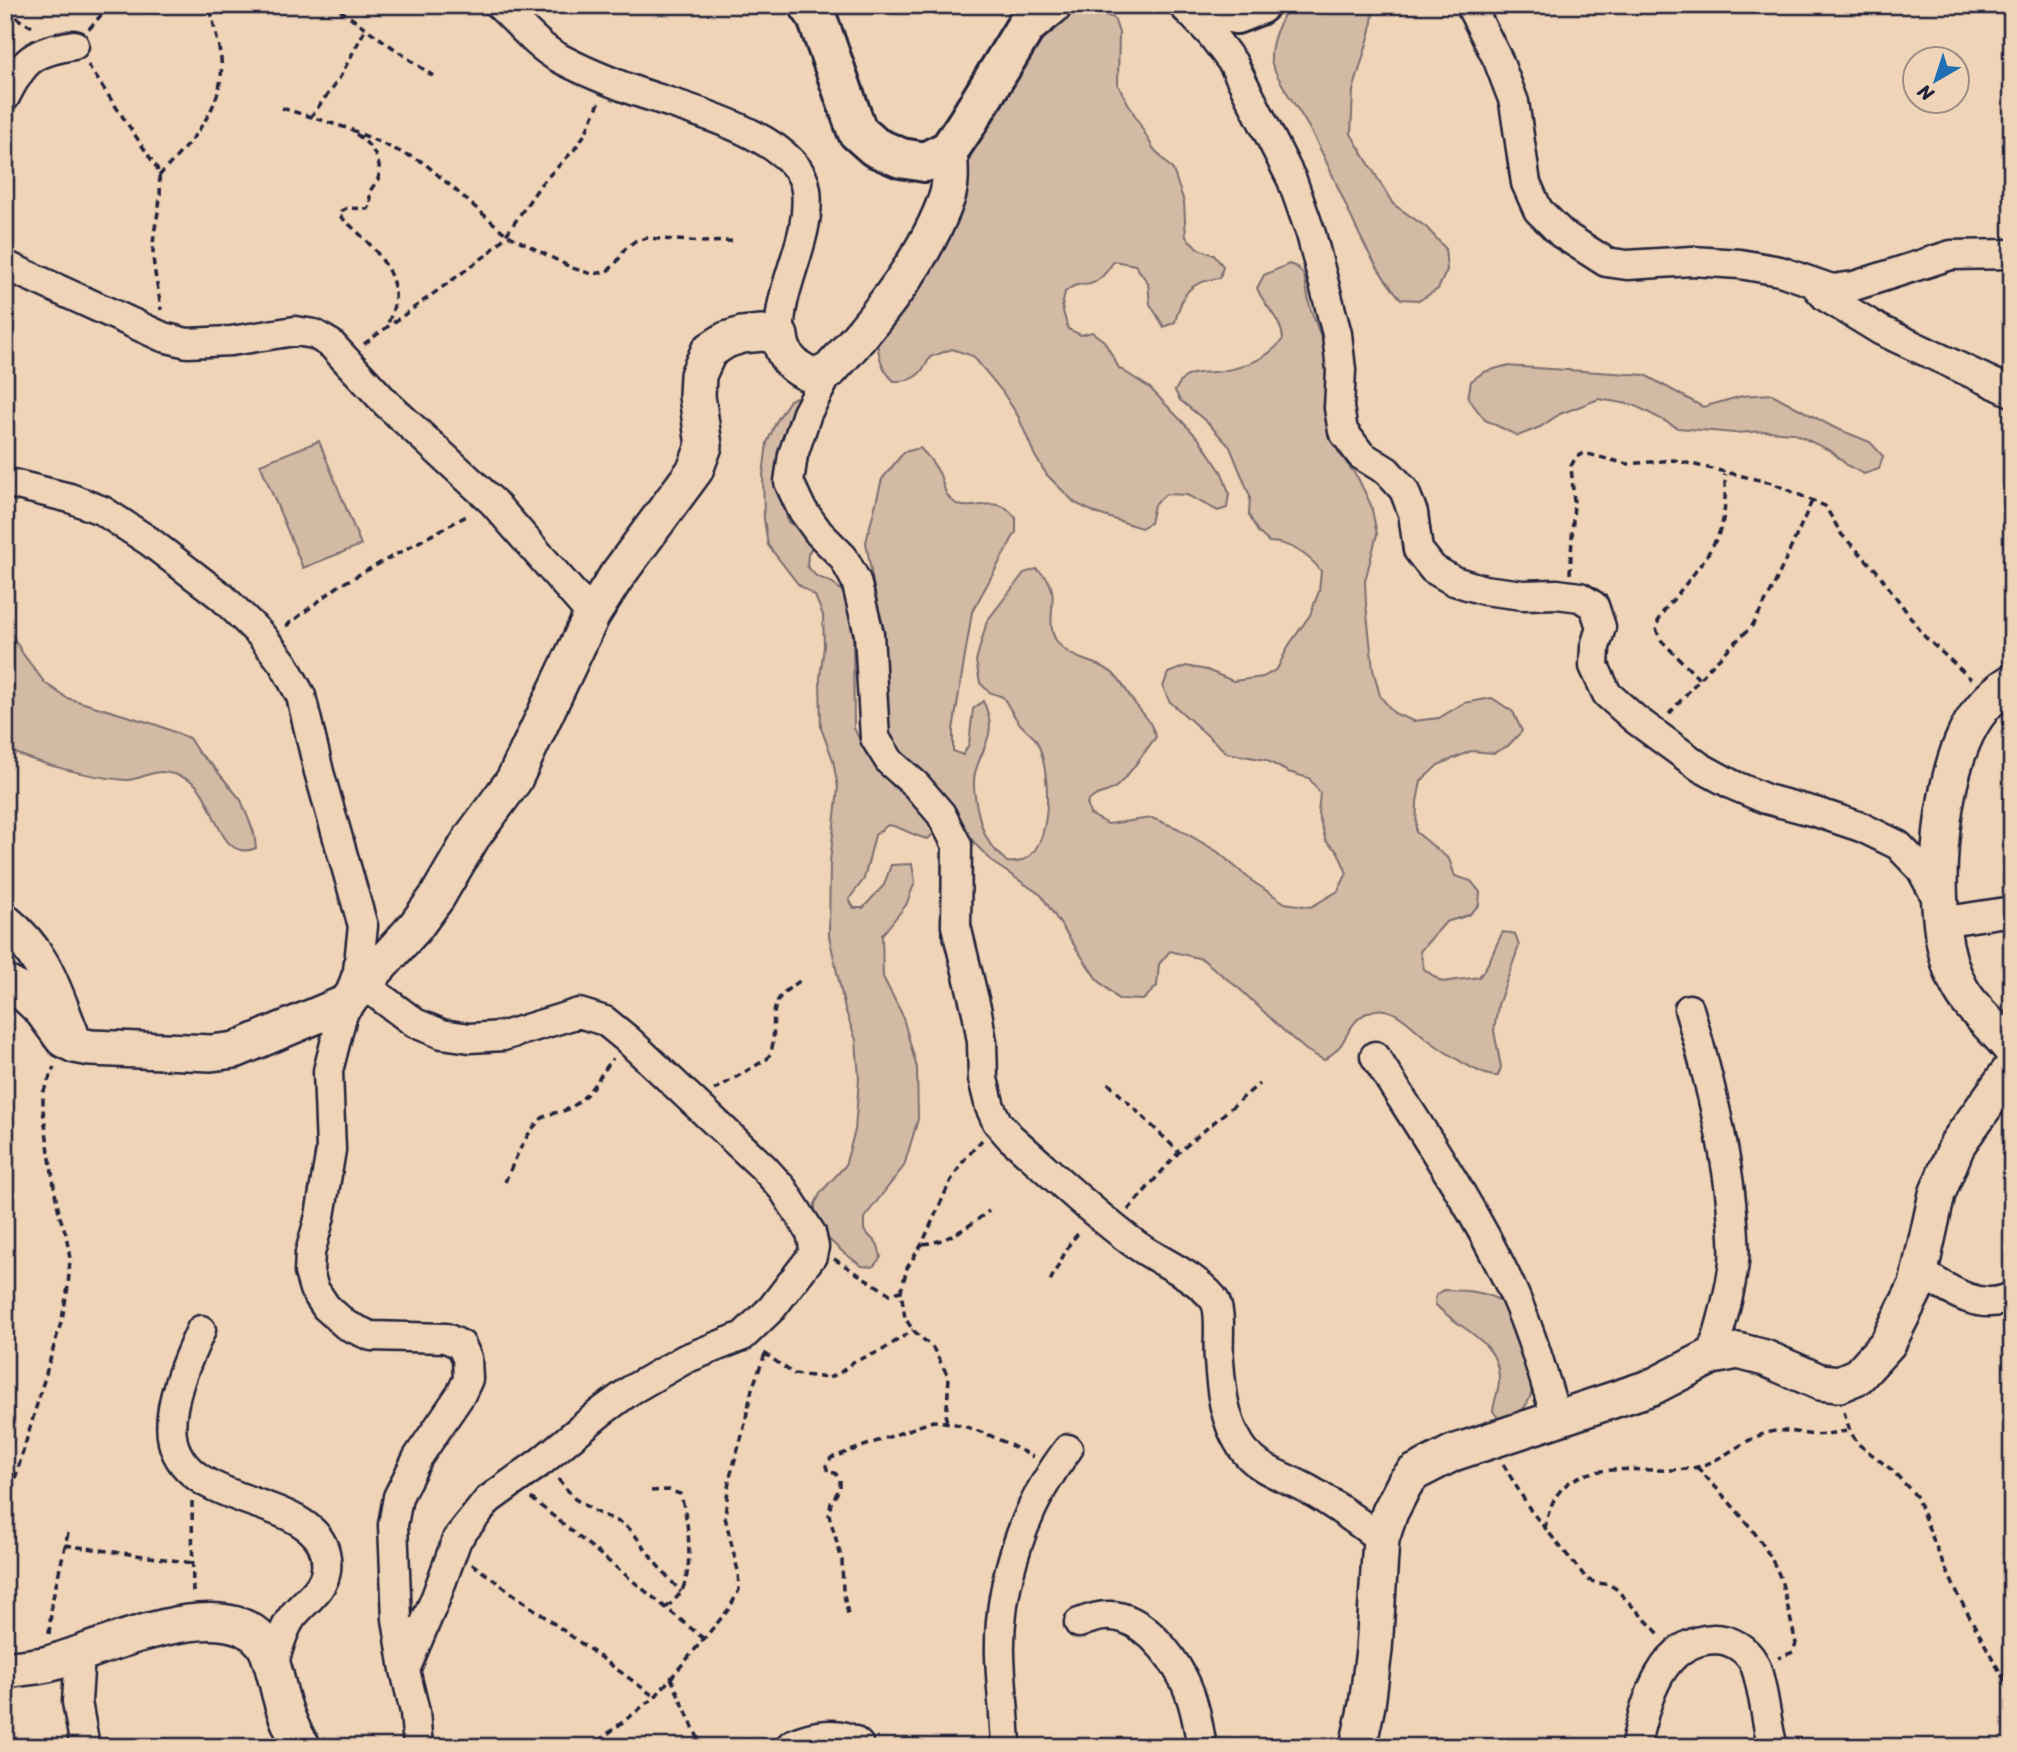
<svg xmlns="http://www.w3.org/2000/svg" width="2017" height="1752" font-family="Sriracha,sans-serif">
<rect width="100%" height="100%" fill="#f0d4b7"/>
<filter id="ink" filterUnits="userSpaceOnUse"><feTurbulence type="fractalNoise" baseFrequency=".0143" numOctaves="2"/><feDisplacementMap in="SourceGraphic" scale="14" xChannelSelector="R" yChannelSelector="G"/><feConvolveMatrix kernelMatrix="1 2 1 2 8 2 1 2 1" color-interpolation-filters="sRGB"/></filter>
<g filter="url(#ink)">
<path fill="#d2baa5" stroke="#7a6e70" stroke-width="2" d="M1289,5H1374L1371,30L1353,91L1351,134L1393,204L1426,227L1445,248L1447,270L1438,289L1420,300L1401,299C1355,248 1340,178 1305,121C1298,109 1272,72 1271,60C1270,40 1280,23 1289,5Z
M1075,10L1094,11L1114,18L1119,33L1118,85L1153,148L1173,170L1184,202L1186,237L1199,249L1214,255L1223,266L1220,278C1188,282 1183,293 1175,322L1164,327L1150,304L1148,283L1135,265L1114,261C1109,269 1102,279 1093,283C1081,288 1081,279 1065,292L1062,307L1068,329L1081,335L1092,332L1104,341L1119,368L1150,388L1199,439L1222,473L1229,493L1227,508L1218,511L1187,495L1166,494L1154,505L1150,523L1141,528L1098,514L1075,503L1047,475L1035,456L1018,416L1002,391L973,356L952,349L930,357C922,374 914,382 894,381C882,370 879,358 877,342L965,177L976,136L1052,22Z
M1289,264L1297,267L1304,275L1310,307L1326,351L1331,428L1339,453L1358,478L1371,505L1377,534L1365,581L1366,604L1373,669L1380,696L1394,713L1413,721L1439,718L1464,703L1492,698L1513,712L1522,731L1508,746L1494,753L1471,751L1438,765L1421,781L1417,802L1416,832L1449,859L1455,876L1471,881L1480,892L1479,905L1469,915L1446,922L1420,951L1424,969L1442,982L1479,977C1492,962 1493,949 1503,932L1515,934L1519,946L1498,1005L1494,1031L1501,1067L1498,1076C1482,1078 1442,1050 1427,1039C1411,1027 1391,1000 1367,1013C1352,1020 1349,1033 1340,1046C1336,1051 1330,1056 1324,1060L1306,1050L1285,1032L1242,991L1202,959L1170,951L1159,964L1157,986L1143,1000L1118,999L1096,978L1041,895L995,864L976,845L943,799L893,745L885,731L874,588L866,542L882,479L904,452L920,448C928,456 935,464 940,475C944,485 944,496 955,503C969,512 989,499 1004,507C1008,508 1013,515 1016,518V532L972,612L953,730V751L963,755L969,744L973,709L983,701C999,733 983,744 975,773C971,789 980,828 989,842C993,849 1001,856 1007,862C1057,869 1052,769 1036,740C1031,733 1022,728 1017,720C1012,713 1008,705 1003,697L989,692L980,683L976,661L987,621L1024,573L1036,569C1040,572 1046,576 1048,580C1060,599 1043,624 1058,643C1070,658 1088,660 1105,668C1120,676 1124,688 1133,701C1144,716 1149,717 1156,737C1142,754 1132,773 1116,787C1105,795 1097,791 1087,803L1090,814L1108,824L1152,818L1177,828L1218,852L1252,881L1285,903L1311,907L1338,891L1347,873L1338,852L1326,841L1318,814L1320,793L1309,778L1288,772L1266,760L1227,753L1169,701L1163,687L1168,673L1186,666L1207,670L1233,681L1263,677L1277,669L1289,645L1310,615L1319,591L1321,571C1309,555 1289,542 1269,542L1258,532L1249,515L1250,496L1230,447L1208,423L1180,400L1175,391C1186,367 1200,375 1222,371C1245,367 1269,358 1283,339C1281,317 1264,307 1257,288L1264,275Z
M1505,366L1645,375L1703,407L1742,396L1772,394L1833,427L1870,442L1883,456L1879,469L1864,474L1848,466L1831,451L1793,433L1767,431L1734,433L1678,428L1634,405L1599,399L1560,414L1540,427L1518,436L1485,420L1468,398L1471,381L1484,372Z
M796,397L800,402L778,484L788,522L808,534L814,544L808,554L807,566L816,576L833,583L843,592L850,614L853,636L854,728L867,755L893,786L920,808L936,831L928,839C912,836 903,827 888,825L875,835L864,879L849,899L854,908H863L884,885L891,865L912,864L915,882L906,905L882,935L883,977L902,1014L917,1068L918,1119L904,1166L864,1218V1230L878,1245L881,1257L873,1267L862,1266L844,1253L825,1236L815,1217V1204L821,1192L845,1166L855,1130L859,1079L856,1040L845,1009L829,936L830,862L838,788L833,760L821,728L820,678L824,646L823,615L815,596L798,584L768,545L764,519L763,475L767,443L776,422L790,400Z
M319,441L361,545L303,568L260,464Z
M5,623L23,654L45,683L67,698L157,725L189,738L198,752L213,766L241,800L254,833L256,848C215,865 216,790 187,779C180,776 168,772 161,772C149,772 137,781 125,780C90,777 36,764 5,748Z
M1444,1290C1464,1291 1484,1290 1502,1302C1516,1313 1534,1376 1531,1394C1528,1407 1517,1416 1506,1422L1498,1418L1493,1411C1494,1400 1500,1388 1499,1378C1499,1339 1457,1329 1435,1304L1436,1295Z"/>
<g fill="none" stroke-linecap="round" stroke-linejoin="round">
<defs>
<path id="minor" d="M499,5C517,21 534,43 554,55C578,69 606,80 632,90C676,106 800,135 806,190C812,240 777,286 780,336
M1183,5L1211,34L1233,63L1292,180L1311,234L1337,334L1341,370L1339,408L1343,431L1361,455L1387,471L1404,490L1413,513L1418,550L1433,569L1454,581L1484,590L1523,595L1557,594L1580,597L1594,606L1601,627L1595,647L1594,666L1607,694L1635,719L1700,767L1733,785L1766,799L1819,813L1861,827L1898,845L1921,869L1939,902
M1470,5L1498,60L1514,102L1526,183L1538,210L1562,234L1606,262L1627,265L1692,261L1740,264L1780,271L1832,289L1854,286L1951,255L2012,254
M5,97C24,59 33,52 74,45
M5,265L163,337L187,343L231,341L295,331L314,334L331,344L387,404L493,502L592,615
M1813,283L1826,297L1880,330L2012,392
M830,370L807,413L793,455L789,482L801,508L819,533L843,557L856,581L869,634L875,738L890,762L916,785L941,814L957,845L956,926L977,1012L982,1042L983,1079L990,1107L997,1122L1010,1137C1051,1173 1091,1212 1135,1244C1160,1262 1193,1274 1213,1298C1223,1310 1217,1344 1219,1360C1221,1390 1224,1420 1241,1446C1258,1472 1286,1476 1311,1491C1336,1505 1358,1522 1381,1539
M5,482L70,498L103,511L149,541L222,597L260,634L283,663L301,696L319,772L363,926L358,971L341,1020L328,1071L331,1150L320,1216L310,1253L309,1272L314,1289L326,1307L346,1325L371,1336L446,1338L461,1345L467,1358L468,1379L461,1394L418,1457L398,1497L393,1525L397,1619L405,1670L415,1712L418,1747
M1941,922L2012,911
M363,984L415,1023L442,1034L470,1038L503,1036L579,1013L605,1021L627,1039L764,1168L783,1189L811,1233L814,1247L812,1256L772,1308L743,1336L685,1359L631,1390L601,1412L542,1461L488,1500L457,1539L436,1597L405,1670
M1689,1009C1707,1070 1722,1130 1730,1192C1732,1215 1736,1240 1734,1262C1730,1294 1721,1325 1712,1356
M1375,1056C1421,1130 1471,1203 1508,1281C1529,1325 1542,1371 1556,1417
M1919,1271C1946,1288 1981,1314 2012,1296
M201,1330C187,1360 165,1408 173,1442C190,1515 334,1492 326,1570C324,1590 303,1602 292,1617C282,1631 278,1650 273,1666
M1079,1623C1089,1619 1100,1615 1111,1616C1142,1617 1170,1653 1183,1678C1194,1699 1198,1724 1202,1747
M80,1654L77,1702L85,1747
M1006,1747C1005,1716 1001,1686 1000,1655C998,1584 1024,1506 1068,1449
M1635,1747C1646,1703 1659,1641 1714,1639C1730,1639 1746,1648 1754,1663C1763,1682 1766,1724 1773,1747"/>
<path id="major" d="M2012,682C1989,696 1972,718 1962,743C1937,802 1928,926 1958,984C1970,1009 1995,1027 2012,1050
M5,922C44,954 52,987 70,1032
M5,983L24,993L41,1009L63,1039L75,1045L91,1048L211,1053L235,1050L346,1003L415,927L437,897L472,837L514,780L592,615L616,577L695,470L704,446L697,396L698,375L709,351L726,340L742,335L762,333L780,336C782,359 796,370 817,377L830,370C873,323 926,259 947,197C952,182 950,165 949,150
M5,1670C19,1668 34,1667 48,1664C98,1651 228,1587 265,1646C271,1657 274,1671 277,1682C282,1705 289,1728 303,1747
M794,1747C812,1739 840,1733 856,1747
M1358,1747L1367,1705L1374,1650L1381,1539L1390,1512L1405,1483L1414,1473L1453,1453L1652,1387L1712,1356L1738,1351L1765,1358L1820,1382L1839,1384L1858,1376L1888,1343L1917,1285L1937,1194L1958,1143L2012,1068"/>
<path id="highway" d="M809,5L816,15L857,131L875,147L901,158L925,162L949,150L967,123L1026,26L1052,5
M1190,5L1236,14L1259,5"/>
</defs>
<use href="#minor" stroke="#22223b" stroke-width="33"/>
<use href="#major" stroke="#22223b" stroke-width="40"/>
<use href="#highway" stroke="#22223b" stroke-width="44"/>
<path stroke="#22223b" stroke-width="3.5" stroke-dasharray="7 5" stroke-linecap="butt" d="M13,5L18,19L36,29
M340,10L433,76
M89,29L110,5
M88,65L157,168C166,202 153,219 153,250C153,271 159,290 161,310
M282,108L350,129L423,162L506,234L572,268L592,274L606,272L615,265L625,249L635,241L647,238L704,242L732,241
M310,118L339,79L366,28
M356,134C369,143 384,161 378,179C376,184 371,188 369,193L371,203L368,209L347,208L341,211L340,216C362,236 392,261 395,293C396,304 391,315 387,326
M159,176C189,143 226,108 221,59C218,41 213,23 210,5
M364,344L488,254L504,238L541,184L574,150L585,134L599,103
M1570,574L1574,502L1571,466L1576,457L1584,453L1627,464L1674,460L1772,483L1825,506L1842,535L1876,570L1925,637L1971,679
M286,626L340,585L470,514
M1699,679L1660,639L1656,628L1660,616C1679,591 1714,554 1722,524C1726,508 1725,490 1725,474
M1669,714L1710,667L1752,626L1771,592L1812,501
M1108,1083L1179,1152
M714,1090L767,1059C780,1041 767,1015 780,997C785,990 795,985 802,979
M505,1182C514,1162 524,1136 540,1120C550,1111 560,1114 570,1108C588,1098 601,1074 613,1058
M1128,1210L1179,1152L1259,1084
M923,1244C948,1242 969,1226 989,1211
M834,1259L890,1294L901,1291
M1050,1281L1070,1243L1081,1230
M764,1353L794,1374L829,1378L841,1372L853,1362L881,1351L913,1330
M1844,1412L1850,1431L1857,1443L1892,1470L1916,1496L1939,1554L1960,1599L2012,1694
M946,1421L949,1378L933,1348L913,1330L905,1318L901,1291L907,1268L922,1244L950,1182L964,1160L982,1140
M1503,1464L1531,1511L1587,1579C1597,1585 1606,1582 1615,1588L1661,1636
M1697,1467C1727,1500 1766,1538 1781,1580C1787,1601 1791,1623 1796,1643L1793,1652L1778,1658
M558,1479L575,1499L594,1511L621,1523L632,1531L658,1566L681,1592
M651,1491L669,1490L680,1494C689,1517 694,1570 681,1592C678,1597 671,1603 666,1608
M531,1498L703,1638
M192,1501L193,1595
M5,1513L62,1319L68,1287L70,1259L66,1234L60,1217L55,1193L43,1110V1093L54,1067
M1545,1529C1557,1445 1638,1478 1693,1468C1721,1463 1742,1439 1770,1432C1784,1429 1794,1432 1807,1434C1821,1436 1836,1432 1850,1431
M65,1545L193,1563
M472,1564L655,1697
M848,1614L843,1591L842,1560L829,1515L831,1503L840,1488V1479L835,1473L828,1472L826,1466L831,1458L933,1421C966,1422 1004,1441 1033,1457
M49,1634L52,1602L69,1529
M671,1678L702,1747
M588,1747L597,1742L655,1697L729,1609L739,1590L738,1571L725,1517L729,1480L743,1432L752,1389L765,1354"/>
<use href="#minor" stroke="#f0d4b7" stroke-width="28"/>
<use href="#major" stroke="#f0d4b7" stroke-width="35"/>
<use href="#highway" stroke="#f0d4b7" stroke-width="38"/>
</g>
</g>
<rect width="2017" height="1752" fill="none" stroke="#f0d4b7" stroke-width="28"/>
<rect x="14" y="14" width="1989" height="1724" fill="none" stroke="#22223b" stroke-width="2.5" filter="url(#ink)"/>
<g transform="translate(1936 80) rotate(219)"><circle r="33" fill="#f0d4b7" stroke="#9e8d85" stroke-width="2"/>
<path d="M0-5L12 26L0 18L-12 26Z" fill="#1f6fb2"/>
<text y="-10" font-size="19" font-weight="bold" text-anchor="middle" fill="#22223b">N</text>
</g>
</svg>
